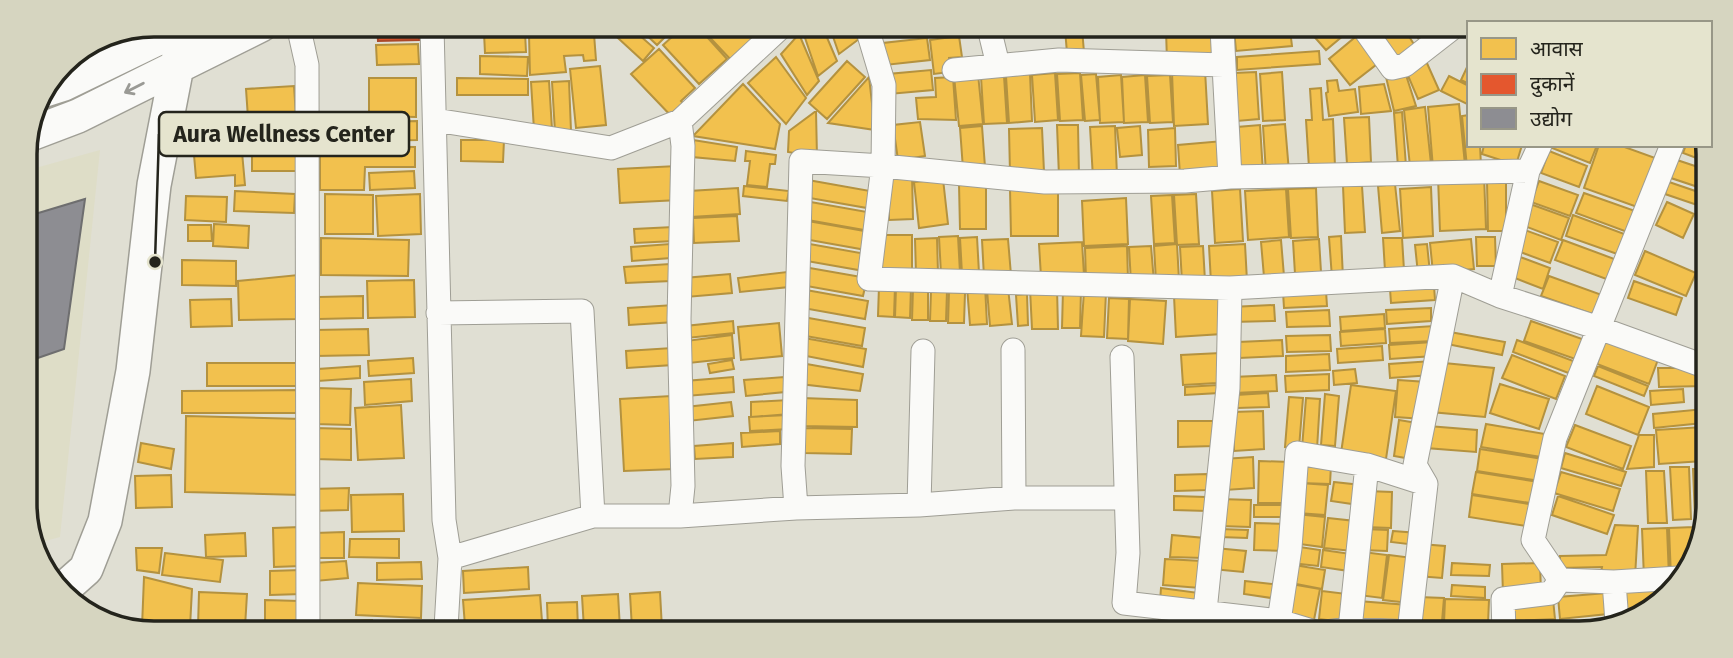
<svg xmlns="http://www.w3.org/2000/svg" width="1733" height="658" font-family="'Fira Sans','Noto Sans Devanagari',sans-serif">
<rect width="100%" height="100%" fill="#e0dfd3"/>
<path fill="#deddc7" d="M100,150L60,537L34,544L27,529L25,171Z"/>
<path fill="#f2c14e" stroke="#b4923f" stroke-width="2" d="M606,27H630L654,48L643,61Z
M638,27H662L669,33L657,45Z
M683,27H698L727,59L699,84L663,45Z
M700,27H755L761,34L732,61Z
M804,27L823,28L837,61L818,76L802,29Z
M830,28H854L859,39L839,54Z
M994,28L1051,29V33L995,38Z
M1065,29H1082L1084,52L1067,53Z
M1112,29H1159L1113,35Z
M1215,29L1217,58L1167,61L1166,30Z
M1234,29L1290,30L1292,46L1236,51Z
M585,30V35L594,34L596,60L584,61L583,55L564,56L566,72L530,75L529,35Z
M1314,30H1350L1326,50L1311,33Z
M1375,30H1405L1415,46L1392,60Z
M1412,30H1446L1425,47Z
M525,32L526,52L485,53L484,33Z
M799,34L819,81L807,95L781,54Z
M1359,34L1381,61L1350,85L1329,59Z
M959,36L962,57L949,58L950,72L934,74L930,40Z
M927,38L930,60L885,65L883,43Z
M418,44L419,64L377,65L376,45Z
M659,49L695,88L681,101L688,108L675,120L631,74Z
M1319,51L1320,64L1237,70V57Z
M480,56L528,57L527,76L480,74Z
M776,57L806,98L786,124L748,83Z
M847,61L865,77L827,119L809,103Z
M1426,61L1439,90L1418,99L1406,71Z
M1469,63V84L1461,80Z
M600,66L606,125L576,128L570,69Z
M931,70L933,90L889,94L888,74Z
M1205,70L1208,124L1174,126L1172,72Z
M1256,72L1259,119L1237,121L1234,73Z
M1282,72L1285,120L1263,121L1260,74Z
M1405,72L1416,106L1394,111L1386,77Z
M1055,73L1058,120L1035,122L1032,75Z
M1080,73L1083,120L1060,121L1057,74Z
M978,74L983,124L959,126L954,76Z
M1030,74L1032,121L1009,123L1006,76Z
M1096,74L1100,120L1085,121L1081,75Z
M1121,75L1124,122L1100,123L1098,77Z
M1145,75L1148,122L1124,123L1122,77Z
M1170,75L1173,122L1150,123L1147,76Z
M1004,76L1007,123L984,124L981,77Z
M1449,76L1469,86V105L1441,91Z
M869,77L875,130L828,123Z
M953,77L956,120L918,119L916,98L936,97L935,78Z
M369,78H416V117L369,116Z
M457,78L528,79V95H457Z
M1337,80L1339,91L1355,89L1358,112L1329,116L1326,93L1328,92L1327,81Z
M549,81L552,129L534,130L531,82Z
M569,81L571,131L555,132L552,82Z
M743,84L780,124L775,149L693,136Z
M1384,84L1391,111L1361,114L1359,87Z
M294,86L296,116L261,118L262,147H250L246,89Z
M1321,88L1323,120L1333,119L1335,166L1309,168L1306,120H1312L1310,89Z
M1459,104L1465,165L1433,168L1428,107Z
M1425,107L1431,164L1410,166L1404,110Z
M816,111L817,157L788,152L789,131Z
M1402,112L1406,166L1398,167L1394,113Z
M1469,115V145H1480L1481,166L1467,167L1462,116Z
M1369,117L1371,162L1347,164L1344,118Z
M417,121V140L376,141L375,122Z
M920,122L925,156L898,160L893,125Z
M1285,124L1289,172L1266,173L1263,126Z
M1057,125H1078L1079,177H1059Z
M1260,125L1263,173L1240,174L1237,127Z
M982,126L985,167L963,169L960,128Z
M1115,126L1117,176L1093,178L1090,127Z
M1140,126L1142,155L1120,157L1117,128Z
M1042,128L1044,172L1010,173L1009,129Z
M1175,128L1176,166L1149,167L1148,130Z
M461,140H504L503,162L461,161Z
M693,140L737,147L735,161L692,157Z
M1223,141L1226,171L1180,175L1178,145Z
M1484,145H1522L1516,165L1482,154Z
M1553,145H1597L1590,163L1552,148Z
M1599,145H1619L1658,159L1640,208L1584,188Z
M1686,145H1707V162L1683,153Z
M354,146L415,147V167H365L364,190H320V149H354Z
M301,150V171H252V151Z
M746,151L776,155L775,164H770L767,187L747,185L750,161H745Z
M1549,151L1587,166L1579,187L1541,173Z
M242,152L245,185L235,186V175L196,178L194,155Z
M1677,160L1707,170V190L1671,178Z
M677,166L679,200L620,203L618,169Z
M414,171L415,188L370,190L369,173Z
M912,174L913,219L889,220V175Z
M1484,175L1486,229L1440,231L1438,177Z
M943,179L948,224L919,228L914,182Z
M808,180L870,191L867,208L804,197Z
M1487,181H1506V231H1488Z
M1539,181L1578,195L1570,216L1531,202Z
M1669,182L1707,195L1703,207L1665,194Z
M986,183V229H960L959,184Z
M1395,184L1400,231L1382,233L1378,186Z
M744,186L789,191L787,201L743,196Z
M1343,186H1362L1365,232L1345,233Z
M1431,187L1433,236L1403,238L1400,189Z
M738,188L740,214L690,217L689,191Z
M1316,188L1318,237L1291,238L1288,189Z
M1010,189H1058V236H1011Z
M1240,189L1243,241L1215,243L1212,191Z
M1286,189L1289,237L1248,240L1245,191Z
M235,191L295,194L294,213L234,211Z
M1584,193L1638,212L1630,233L1576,213Z
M325,194L373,195V234H325Z
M420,194L421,234L378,236L376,196Z
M1196,194L1199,244L1177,245L1174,195Z
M1172,195L1175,243L1154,244L1151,196Z
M186,196L227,197L226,222L185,220Z
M1126,198L1128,244L1084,246L1082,201Z
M805,201L867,212L864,230L802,219Z
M1667,202L1694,214L1683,238L1656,225Z
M1530,204L1569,218L1561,240L1522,225Z
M1573,215L1627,235L1620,255L1566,236Z
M737,216L739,241L694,243L693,218Z
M808,221L870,232L866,250L804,239Z
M214,224L249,226L248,248L213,246Z
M188,225H211L212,241H188Z
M673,227L674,241L635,243L634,229Z
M1519,228L1558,242L1550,263L1512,249Z
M877,235H912V273H877Z
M958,236L960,273L941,274L939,237Z
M1341,236L1343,278H1332L1329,237Z
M977,237L979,273L962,274L960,238Z
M1476,237H1495L1496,266H1477Z
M321,238L409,240L408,276L321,275Z
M937,238L938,273L916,274L915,239Z
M1383,238H1402L1404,270L1385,271Z
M1008,239L1011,275L984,277L982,240Z
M1319,239L1321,272L1295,274L1293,241Z
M1471,239L1474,269L1433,273L1430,243Z
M1281,240L1284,276L1264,277L1261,242Z
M1563,240L1617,260L1609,280L1555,260Z
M1082,242L1084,275L1041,277L1039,244Z
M804,243L866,254L864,271L801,260Z
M670,244L671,258L632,261L631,247Z
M1177,244L1179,280L1156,281L1154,246Z
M1245,244L1247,281L1211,283L1209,246Z
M1427,244L1430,273L1418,274L1415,245Z
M1127,246L1128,279L1086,280L1085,248Z
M1151,246L1154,282L1131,283L1129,247Z
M1203,246L1205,281L1182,282L1180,247Z
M1645,251L1696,273L1686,296L1635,275Z
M1512,254L1550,268L1543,289L1507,275Z
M182,260L236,261V286L182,285Z
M670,264L671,281L626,283L624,267Z
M804,267L867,278L863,296L801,285Z
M787,272L789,287L740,292L738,278Z
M730,274L732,293L686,297L684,278Z
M298,275L299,319L239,320L238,281Z
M1549,276L1602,295L1595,315L1541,296Z
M414,280L415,317L368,318L367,281Z
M1634,281L1682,298L1676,315L1628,298Z
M879,286H895L894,317L878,316Z
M985,286L987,324L970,325L967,287Z
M1434,286L1435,300L1391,303L1390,289Z
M896,287H911L910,318L895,317Z
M1008,288L1012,324L990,326L987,290Z
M1057,288L1058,329H1032L1030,289Z
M913,289L928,290V320H912Z
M806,290L868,301L865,319L803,308Z
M1063,290H1081L1080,328H1062Z
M931,291H947L946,321H930Z
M1084,291L1106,292L1104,337L1081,336Z
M1326,291L1327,306L1284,308L1283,292Z
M949,292L965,293L964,323H948Z
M1027,294L1028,325L1018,326L1016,295Z
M1220,294L1222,334L1176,337L1174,296Z
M363,296V318L319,319V297Z
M1109,298L1129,299L1128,339L1107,338Z
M231,299L232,326L191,327L190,300Z
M1130,299L1166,301L1163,344L1128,341Z
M674,305L675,322L629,325L628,308Z
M1274,305L1275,321L1232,322L1231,307Z
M1431,308V321L1387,324L1386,310Z
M1329,310L1330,326L1287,327L1286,312Z
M1384,314L1385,328L1341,331L1340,317Z
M803,317L865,328L862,346L800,335Z
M733,321L734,333L687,338L685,326Z
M1531,321L1585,340L1578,360L1524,341Z
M779,323L782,356L741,360L738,327Z
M1434,326V341L1390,343L1389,329Z
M368,329L369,355L315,356V330Z
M1385,329L1386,343L1341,346L1340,332Z
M1450,332L1505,342L1502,355L1447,344Z
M1608,334L1660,354L1649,384L1597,364Z
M732,335L734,358L689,363L686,341Z
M1330,335L1331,351L1287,352L1286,336Z
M804,338L866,349L863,367L801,355Z
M1282,340L1283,356L1239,358L1238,342Z
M1517,340L1576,362L1571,374L1513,352Z
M1433,342L1434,356L1390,359L1389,345Z
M1382,346L1383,360L1338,363L1337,349Z
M672,348L673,365L627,368L626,351Z
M1220,353L1217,383L1183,385L1181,355Z
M1329,354L1330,370L1286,372V356Z
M1512,355L1565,376L1556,399L1502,378Z
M413,358L414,373L369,376L368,361Z
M732,360L734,369L710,373L708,364Z
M1432,361V375L1390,378L1389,364Z
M207,363H302V386H207Z
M801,363L863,374L860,391L800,384Z
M1444,363L1494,368L1485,417L1431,412Z
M360,366V378L318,381V369Z
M1598,366L1648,386L1644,396L1594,376Z
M1658,368H1704V386L1659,387Z
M1355,369L1357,383L1334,385L1333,371Z
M1329,374V390L1286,392L1285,376Z
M1276,375L1277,391L1234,393L1233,377Z
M733,377L734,392L686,396L685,381Z
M784,377L785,392L746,396L744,380Z
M411,379L412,401L365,405L364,382Z
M1398,380L1427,382L1424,419L1395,417Z
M1500,384L1549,399L1539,429L1490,413Z
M1218,385L1219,393L1185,395V387Z
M1351,385L1396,391L1386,459L1341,453Z
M1597,386L1649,407L1638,435L1586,414Z
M316,388L351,389L350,425L315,424Z
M1683,389L1684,402L1651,405L1650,391Z
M302,390V413H182V391Z
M1268,393L1269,407L1237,408L1236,395Z
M1325,394L1339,396L1335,446L1321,445Z
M671,396L675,469L624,471L620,399Z
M1289,397L1303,398L1299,448L1285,447Z
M802,398L857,400V427L801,426Z
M1306,398L1320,399L1317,449L1302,448Z
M789,400L790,414L751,417V402Z
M731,402L733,416L688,421L686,407Z
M401,405L404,458L358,460L355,408Z
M1704,409L1703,423L1654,428L1653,414Z
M1263,411L1264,449L1234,451L1233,412Z
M788,415L789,429L750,431L749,417Z
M186,416L303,419L301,495L185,492Z
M1399,420L1417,423L1411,459L1394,456Z
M1178,421H1213L1214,446L1178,447Z
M1486,424L1545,434L1541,457L1481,447Z
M1575,425L1631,446L1623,469L1566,447Z
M1428,426L1477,430L1476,452L1426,448Z
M1703,427V461L1659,464L1656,430Z
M315,428L351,429V460L315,459Z
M805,428L852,429L851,454L804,453Z
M780,431V444L742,447L741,433Z
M1639,435H1654V467L1627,469Z
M141,443L174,449L171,469L138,462Z
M733,443V457L695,459L694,446Z
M1480,449L1543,459L1540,481L1477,471Z
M1565,453L1626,472L1621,486L1561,468Z
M1253,457L1254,488L1225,490L1223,459Z
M1259,461L1290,462L1289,503H1258Z
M1301,463L1331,465L1330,484L1300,483Z
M1670,467H1689L1691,519L1673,520Z
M1693,469H1703L1702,518H1695Z
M1646,471H1664L1667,523H1648Z
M1476,472L1539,482L1536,504L1472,494Z
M1561,472L1620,489L1613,511L1554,493Z
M1207,474L1208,490L1175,491V475Z
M171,475L172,507L136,508L135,476Z
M1334,482L1361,485L1359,505L1331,501Z
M1300,483L1328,485L1325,515L1297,513Z
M349,488L348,510L310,511V489Z
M1367,491L1392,492L1391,528L1365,527Z
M403,494L404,531L352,532L351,495Z
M1472,495L1535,505L1532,527L1469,517Z
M1174,496L1206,497L1207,511L1174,510Z
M1558,496L1614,515L1607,534L1552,515Z
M1220,499L1251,500L1250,527L1219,526Z
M1254,505H1290V517H1254Z
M1296,514L1325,517L1322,547L1292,543Z
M1328,518L1355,521L1352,551L1324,548Z
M1255,523L1288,524L1287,551L1254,550Z
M1615,525L1638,526L1635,577L1601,573L1602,567L1560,568V556L1606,555Z
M1695,525H1702V545L1696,554Z
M300,527L301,566L274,567L273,528Z
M1694,527L1695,555L1680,576L1671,577L1669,528Z
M1667,528L1669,577L1644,578L1642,529Z
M1220,529L1248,530L1247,538L1220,537Z
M1363,529L1388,530L1387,551L1362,550Z
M1393,531L1418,533L1416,545L1391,542Z
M344,532V558H315V533Z
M245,533L246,556L206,557L205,535Z
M1172,535L1205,538L1203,558L1170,557Z
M350,539H399V558L349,557Z
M1420,544L1445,546L1442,578L1417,576Z
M1293,546L1320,550L1318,566L1291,563Z
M136,548H162L159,573L137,570Z
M1215,548L1246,551L1243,572L1213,569Z
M1323,550L1351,554L1349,571L1321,567Z
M1363,552L1387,555L1382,598L1358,595Z
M165,553L223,560L220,582L162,575Z
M1389,555L1413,558L1409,603L1383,600Z
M1165,559L1202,561L1200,588L1163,585Z
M346,561L348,578L315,581L314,563Z
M421,562L422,579L377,580V563Z
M1452,563L1490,565L1489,576L1451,575Z
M1540,563L1541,593L1503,594L1502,564Z
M1294,565L1325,570L1322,589L1291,583Z
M528,567L529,589L464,593L463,571Z
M301,570L302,594L270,595V571Z
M144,577L192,589L190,627H142Z
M1245,581L1280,585L1278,599L1244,594Z
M358,583L422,586L421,618L356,615Z
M1291,584L1320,589L1313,625L1284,620Z
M1452,585L1485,587V598L1451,596Z
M1161,588L1199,593L1197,605L1160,602Z
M1672,588L1658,607L1642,613L1623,614L1621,591Z
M1322,591L1347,594L1343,622L1319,619Z
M199,592L247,594L245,627H198Z
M660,592L662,629H632L630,594Z
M1607,593L1608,614L1560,619L1558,597Z
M618,594L620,629H584L582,596Z
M540,595L542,621L465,626L463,600Z
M1418,597L1444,598L1441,633L1416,632Z
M1445,599L1489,600L1488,624L1444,623Z
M1553,599L1555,619L1513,621L1512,602Z
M265,600L299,601V622L265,621Z
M1358,601L1408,605L1405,627L1356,623Z
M577,602L578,629H548L547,603Z
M1159,616L1191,617L1190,631H1158Z
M372,620V628H321V621Z
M1554,620L1555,633H1513V623Z
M379,621L430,622V628H379Z
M1198,621L1217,624L1216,632H1197Z
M1600,623V628L1587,633H1559V626Z
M1217,627H1238V632H1217Z"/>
<path fill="#e4572e" stroke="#aa4829" stroke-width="2" d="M377,26H419V40L378,41Z"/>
<path fill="#8d8d92" stroke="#6e6e6f" stroke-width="2" d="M85,199L64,349L26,362L25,217Z"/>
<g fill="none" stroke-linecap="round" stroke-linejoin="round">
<path stroke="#bac6e7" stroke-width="8" d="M1705,282L1706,259"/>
<defs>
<path id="minor" d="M298,25L307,65L308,628
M432,26L444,520L450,558L446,628
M867,28L884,85L883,166L869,279L1230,288L1453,276L1500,296L1599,328L1704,366
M989,28L998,65
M1222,29L1230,177
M1365,30L1392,68L1405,65L1450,30
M954,70L1059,60L1224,65
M435,120L611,148L680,121L781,27
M1500,296L1528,171L1540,145
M438,313L582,311L593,516
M1013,350L1014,498
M1122,357L1128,553L1124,603L1279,621L1315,632
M919,505L923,351
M796,508L793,466L801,161L883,166L1045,182L1185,181L1230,177L1528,171
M680,516L683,486L679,319L683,146L680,121
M450,558L593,516H680L796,508L919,505L1014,498H1126
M1560,580L1533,540L1555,438L1672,145
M1614,582L1617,622
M1205,611L1228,388L1230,288
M1279,621L1290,548L1297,453L1367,465L1426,484
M1350,629L1367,465
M1326,632L1350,629L1410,632
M1409,632L1426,484L1415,465L1453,276
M1504,633L1503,599L1551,593L1560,580L1614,582L1679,578"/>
<path id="secondary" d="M42,91L64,84L186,25
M28,135L78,116L261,25
M60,592L86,569L105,521L133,371L154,185L185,25"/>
</defs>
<use href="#minor" stroke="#9f9e95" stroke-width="25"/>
<use href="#secondary" stroke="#9f9e95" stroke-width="36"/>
<use href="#minor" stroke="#fafaf8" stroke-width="23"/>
<use href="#secondary" stroke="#fafaf8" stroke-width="33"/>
</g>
<defs><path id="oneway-shaft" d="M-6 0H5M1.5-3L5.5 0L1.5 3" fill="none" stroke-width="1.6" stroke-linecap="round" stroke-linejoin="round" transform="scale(1.75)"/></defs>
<use stroke="#9a9a95" href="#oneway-shaft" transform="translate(134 88) rotate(153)"/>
<path d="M0 0H1733V658H0ZM154 37H1579A117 117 0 0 1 1696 154V504A117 117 0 0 1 1579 621H154A117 117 0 0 1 37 504V154A117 117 0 0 1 154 37Z" fill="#d6d5c0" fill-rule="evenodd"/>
<path fill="none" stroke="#24241c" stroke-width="3.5" d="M154 37H1579A117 117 0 0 1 1696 154V504A117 117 0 0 1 1579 621H154A117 117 0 0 1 37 504V154A117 117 0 0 1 154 37Z"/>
<path fill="none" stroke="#24241c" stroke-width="2.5" d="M155 262L159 134"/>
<circle fill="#24241c" stroke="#e5e4ce" stroke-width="2.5" cx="155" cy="262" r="7"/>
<rect fill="#e5e4ce" stroke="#24241c" stroke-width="2.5" x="159" y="112" width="250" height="44" rx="7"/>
<g font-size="23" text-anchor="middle" font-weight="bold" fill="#24241c">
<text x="284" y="142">Aura Wellness Center</text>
</g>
<rect x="1467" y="21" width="245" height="126" fill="#e5e4ce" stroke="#989787" stroke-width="2"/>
<rect x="1481" y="38" width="35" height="21" fill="#f2c14e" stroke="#989787" stroke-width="2"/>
<text x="1530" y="56" font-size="21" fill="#24241c">आवास</text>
<rect x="1481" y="74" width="35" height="21" fill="#e4572e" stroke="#989787" stroke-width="2"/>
<text x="1530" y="91" font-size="21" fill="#24241c">दुकानें</text>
<rect x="1481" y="108" width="35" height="21" fill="#8d8d92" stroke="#989787" stroke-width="2"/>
<text x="1530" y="126" font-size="21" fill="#24241c">उद्योग</text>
</svg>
